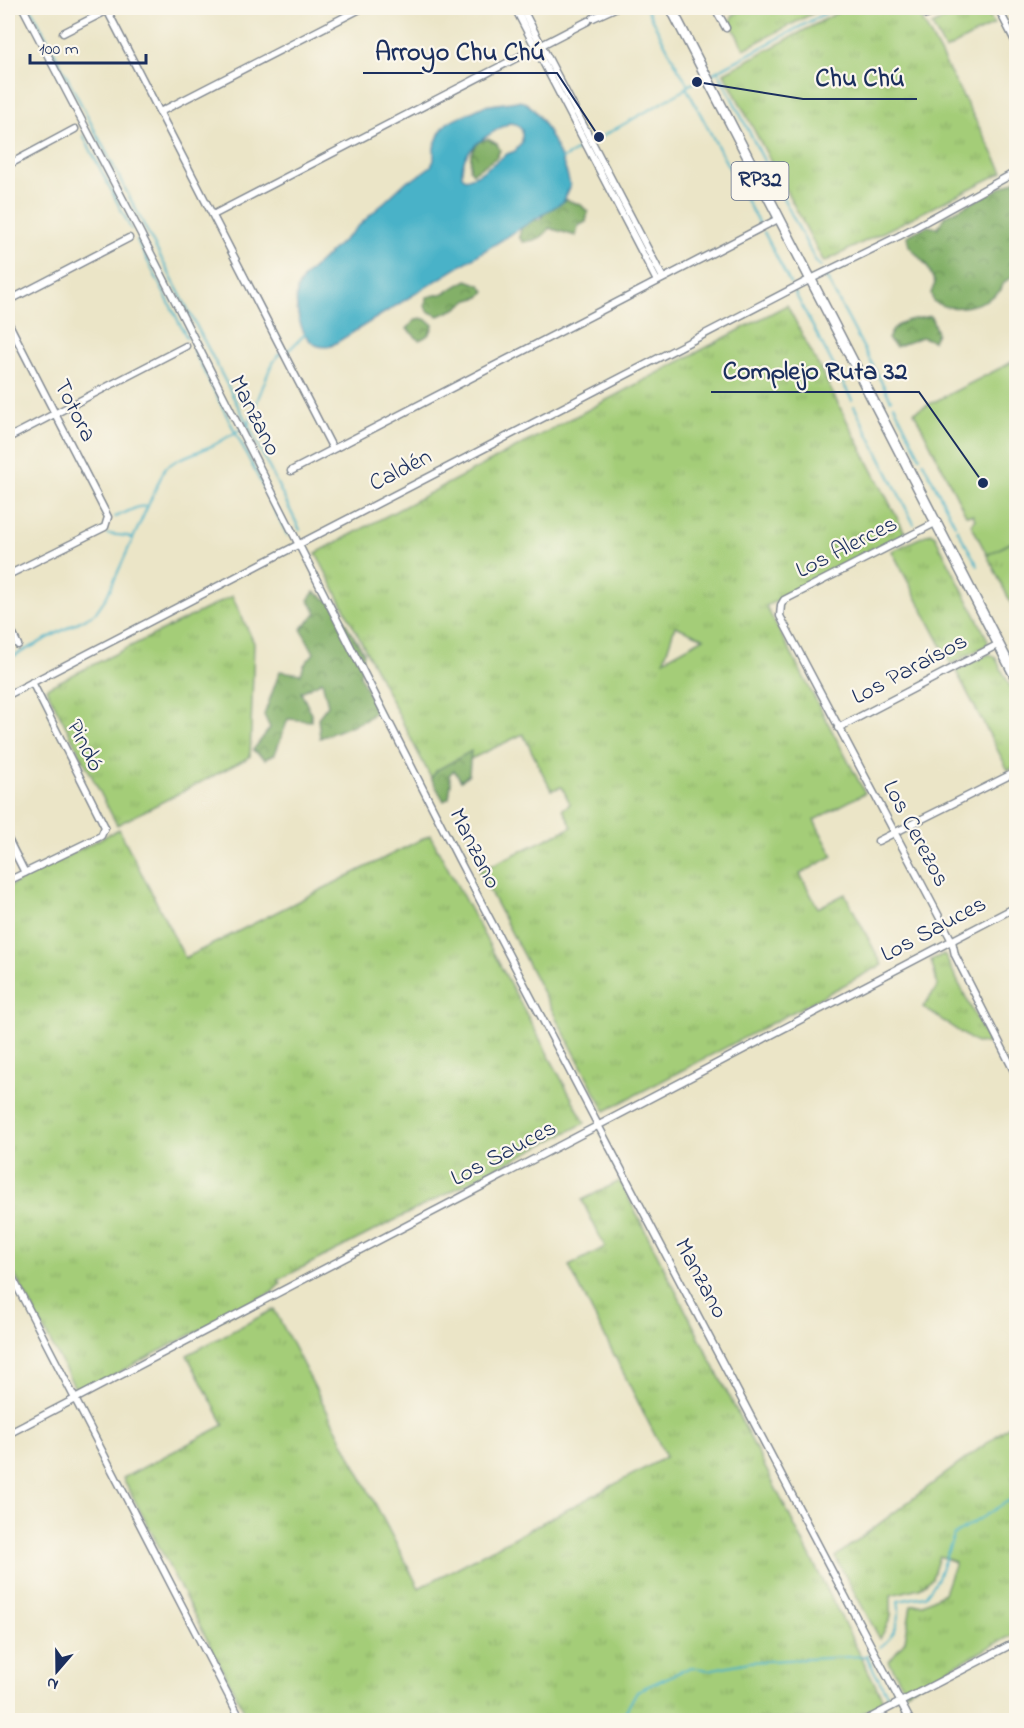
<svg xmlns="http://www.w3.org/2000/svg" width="1024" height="1728" font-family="'Indie Flower',sans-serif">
<defs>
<pattern id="grass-tufts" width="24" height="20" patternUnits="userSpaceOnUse" patternTransform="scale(1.5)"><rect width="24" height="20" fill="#a4cd78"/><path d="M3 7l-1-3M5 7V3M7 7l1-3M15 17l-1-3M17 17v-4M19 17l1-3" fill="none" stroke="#8db06a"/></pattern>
<pattern id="forest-crowns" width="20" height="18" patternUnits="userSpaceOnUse" patternTransform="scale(1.5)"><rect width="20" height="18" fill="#83b068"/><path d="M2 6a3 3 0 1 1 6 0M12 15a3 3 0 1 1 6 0" fill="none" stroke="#6a9059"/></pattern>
</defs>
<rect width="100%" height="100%" fill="#fbf7ec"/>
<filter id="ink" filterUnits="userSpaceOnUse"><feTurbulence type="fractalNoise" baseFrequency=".0167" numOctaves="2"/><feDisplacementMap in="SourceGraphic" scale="12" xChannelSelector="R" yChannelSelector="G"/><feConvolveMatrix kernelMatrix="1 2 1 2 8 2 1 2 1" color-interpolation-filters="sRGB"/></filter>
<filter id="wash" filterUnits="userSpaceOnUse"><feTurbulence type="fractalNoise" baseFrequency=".008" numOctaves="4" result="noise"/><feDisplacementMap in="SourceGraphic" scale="24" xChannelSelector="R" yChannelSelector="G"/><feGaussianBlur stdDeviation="1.35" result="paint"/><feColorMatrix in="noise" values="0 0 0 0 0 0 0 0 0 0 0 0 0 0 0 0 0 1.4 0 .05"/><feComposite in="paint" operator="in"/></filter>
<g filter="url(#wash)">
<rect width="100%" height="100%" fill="#ebe5c7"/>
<path fill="url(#grass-tufts)" stroke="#607e6b" stroke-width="1.5" fill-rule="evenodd" d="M747,8H823L744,49L730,22L733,15Z
M846,8H916L1003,172L824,262L724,73Z
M966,8H985L994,24L945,50L932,25Z
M787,305L905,533L766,606L865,793L814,820L833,856L800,874L818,908L845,894L882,965L605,1111L479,871L572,827L563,809L570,804L562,787L551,790L523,734L431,778L316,553ZM675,626L704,638L664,660Z
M930,533L935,536L988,640L987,645L951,664L892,551Z
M1016,540V608L1014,609L987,555Z
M232,596L254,643L250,757L117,825L46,688Z
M989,654L995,657L1016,698V766L1008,770L956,671Z
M119,829L185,958L430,835L585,1123L278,1280L281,1283L271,1293L87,1389L75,1388L8,1262V887Z
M944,954L989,1043H976L923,1007L938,986L931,960Z
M620,1181L884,1702L848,1720H249L123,1478L224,1425L187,1355L274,1309L419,1588L666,1457L569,1266L605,1247L582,1200Z
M1016,1421V1633L906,1692L889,1661L905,1641L911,1605L923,1604L944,1593L955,1562L939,1556L932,1578L919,1588L891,1595V1617L880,1639L835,1557Z"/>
<path fill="url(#forest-crowns)" stroke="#4f7063" stroke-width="1.5" d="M488,139L497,144L500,150L497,157L473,173L470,169L471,154L477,142Z
M1016,180V275C1013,277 1006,280 1004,283C1002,285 1002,289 1000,291C983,306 951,314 933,301L931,293L935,283L927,266L909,246L907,236L927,226L938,228L945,216Z
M561,198L581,205L588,212L586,222L578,226L576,236L549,228C543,239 536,240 523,242L519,237L522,225L528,220H540L546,210Z
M467,280L480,285L485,291L480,297L466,301L457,308L439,316L429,312L425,306L427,297L444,293Z
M931,316L937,333L933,341L922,337L896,347L888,339C897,318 911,320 931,316Z
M420,318L427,320L433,325C431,334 427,337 419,340L407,329L414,321Z
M314,592L333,603L364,653L360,675L376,711L365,720L320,738L318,718L328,705L322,681L301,692L311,713V721L288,719L275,754L265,759L253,750L270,728L264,715L280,671L301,674L304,665L314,653L301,629L317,613L308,600Z
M471,751L469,774L461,781L454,770L449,775L451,783L449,798L444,801L431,778L437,770Z"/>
<path fill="#a4cd78" stroke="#607e6b" stroke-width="1.5" d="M1016,360V540L987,555L971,524L975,519L973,515H966L914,412Z"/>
<path fill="#49b2c8" stroke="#327093" stroke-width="1.5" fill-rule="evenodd" d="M517,101C519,101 525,102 526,103C543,113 568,169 570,187L563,202L331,346C303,353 294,312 297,291C298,284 303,279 307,274L408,180H412L431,166L434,160V147L440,132L447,123L484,106ZM509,123L516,124L522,130V142L515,151L507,154L479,174L466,179L462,176C459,148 490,134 509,123Z"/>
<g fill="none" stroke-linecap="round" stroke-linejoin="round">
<path stroke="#49b2c8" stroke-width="2" d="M31,8L248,425L300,530
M646,8L679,70L689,85
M718,71L816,262L821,267
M708,76L835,8
M686,87L759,224
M83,135L131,229
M560,160L681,92L689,85L703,79
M764,232L790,283
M137,240L187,338
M826,277L891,400
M795,293L852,400
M193,349L288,536
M894,405L920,457
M854,406L914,524
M923,462L955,525
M115,517L138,507L148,506
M957,529L978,566
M107,534L127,536L133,539
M8,659L90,616L96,612L107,596L165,468L177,460L214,445L248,425L270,368L278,355L290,349L305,334
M880,1647C895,1636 902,1619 898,1601L925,1596L937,1580L954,1535L1016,1496
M868,1654L866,1656L890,1700
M621,1720L637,1691L691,1667L708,1670L749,1662L866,1656
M880,1720L895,1712"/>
</g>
</g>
<g filter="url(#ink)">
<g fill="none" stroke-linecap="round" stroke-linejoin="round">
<defs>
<path id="minor" d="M23,8L140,232L459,860L910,1720
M515,8L657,281
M522,8L663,278
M715,8L726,28
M998,8L1016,43
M107,10L333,449
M927,15L942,8
M593,18L615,8
M63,33L112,8
M160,112L362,8
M8,165L75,129
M213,215L588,21
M8,301L129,238
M8,322L108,517L105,527L8,575
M8,438L186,346
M291,471L780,218
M937,522L784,600L781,605L780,616L952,941L955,955L1016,1075
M8,624L18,645
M8,695L811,279L899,236L1016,172
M838,728L999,644
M8,839L25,873
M878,841L1016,772
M8,881L101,836L105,827L32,682
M8,1269L241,1720
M8,1434L1016,907
M866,1720L1016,1642"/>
<path id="primary" d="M671,8L1016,678"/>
</defs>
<use href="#minor" stroke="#838a92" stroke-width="9"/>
<use href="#primary" stroke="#838a92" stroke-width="12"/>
<use href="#minor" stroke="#fff" stroke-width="6"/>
<use href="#primary" stroke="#fff" stroke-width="9"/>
</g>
</g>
<g text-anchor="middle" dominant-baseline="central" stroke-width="4.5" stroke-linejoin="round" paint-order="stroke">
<rect fill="#fbf7ec" stroke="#5e6b89" stroke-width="1.5" x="731.5" y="162" width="57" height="38" rx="4.5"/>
<g font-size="22" font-weight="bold" fill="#1b2f5e">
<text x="760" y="181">RP32</text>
</g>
<g font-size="24" fill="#1b2f5e" stroke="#fbf7ec">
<text transform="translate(74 411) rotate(63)">Totora</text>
<text transform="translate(254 416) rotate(63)">Manzano</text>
<text transform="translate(401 471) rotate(-27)">Caldén</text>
<text transform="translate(847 548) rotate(-27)">Los Alerces</text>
<text transform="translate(910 670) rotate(-28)">Los Paraísos</text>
<text transform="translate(84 746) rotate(63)">Pindó</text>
<text transform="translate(915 834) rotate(62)">Los Cerezos</text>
<text transform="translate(474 849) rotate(63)">Manzano</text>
<text transform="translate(934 930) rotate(-28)">Los Sauces</text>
<text transform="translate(504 1154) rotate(-28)">Los Sauces</text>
<text transform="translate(700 1279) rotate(62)">Manzano</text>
</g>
</g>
<path fill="none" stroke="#1b2f5e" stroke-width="2" d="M599 137L557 73H363M697 82L803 99H917M983 483L919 392H711"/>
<g fill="#1b2f5e" stroke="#fbf7ec" stroke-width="2">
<circle cx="599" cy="137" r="6"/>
<circle cx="697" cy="82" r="6"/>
<circle cx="983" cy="483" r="6"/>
</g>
<g font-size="26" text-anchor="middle" font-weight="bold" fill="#1b2f5e" stroke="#fbf7ec" stroke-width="4.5" stroke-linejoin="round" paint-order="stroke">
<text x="460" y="60">Arroyo Chu Chú</text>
<text x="860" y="86">Chu Chú</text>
<text x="815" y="379">Complejo Ruta 32</text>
</g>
<rect width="1024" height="1728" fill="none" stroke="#fbf7ec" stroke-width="30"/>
<g transform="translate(57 1671) rotate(200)" stroke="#fbf7ec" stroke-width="4.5" paint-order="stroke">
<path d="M0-4.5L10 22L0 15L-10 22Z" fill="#1b2f5e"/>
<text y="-9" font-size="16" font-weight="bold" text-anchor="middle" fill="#1b2f5e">N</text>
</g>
<path d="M30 54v9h116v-9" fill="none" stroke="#1b2f5e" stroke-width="3"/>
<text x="39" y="54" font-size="18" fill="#1b2f5e" stroke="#fbf7ec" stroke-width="4.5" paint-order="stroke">100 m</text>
</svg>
